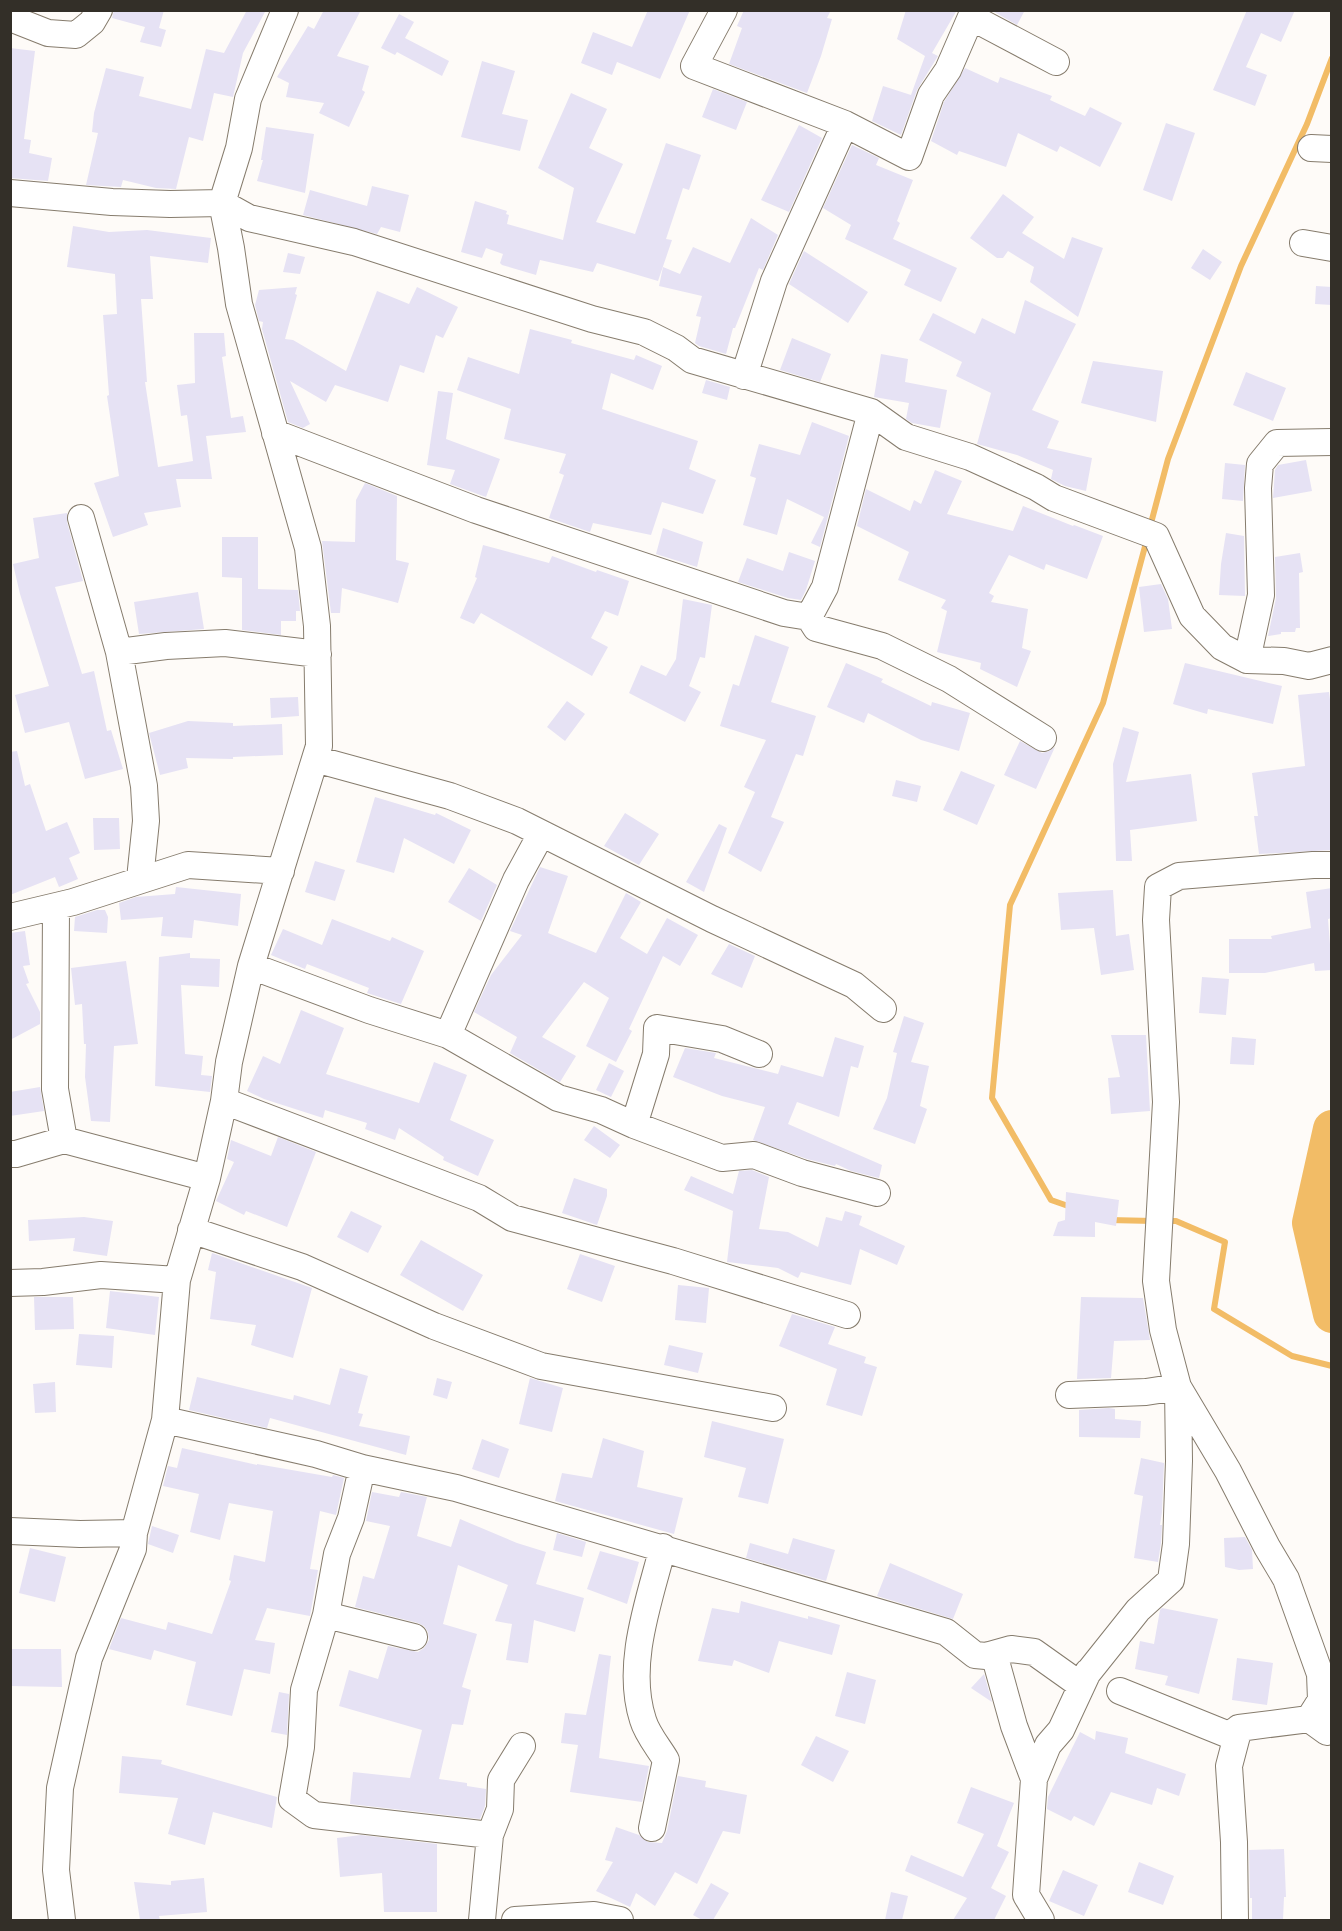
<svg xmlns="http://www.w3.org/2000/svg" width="1342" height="1931" font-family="Merriweather,serif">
<rect width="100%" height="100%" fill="#fefbf8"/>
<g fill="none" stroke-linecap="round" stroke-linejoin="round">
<path stroke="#f2bc66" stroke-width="6" d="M1150,527L1168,459L1241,266L1307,124L1332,58
M1071,1207L1051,1200L992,1098L1010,905L1103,703L1147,539
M1109,1220L1153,1221
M1166,1221H1176L1225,1242L1214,1309L1292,1356L1332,1366"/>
<path stroke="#f2bc66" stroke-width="38" d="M1332,1129L1311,1223L1332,1314"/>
</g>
<path fill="#e6e2f4" d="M114,10H164L159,28L166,30L161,47L140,42L145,27L112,18Z
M247,10H266L243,53L233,97L214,93L203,141L189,137L176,189L156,188L123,180L121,187L86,185L98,133L92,132L94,113L106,68L144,77L139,96L191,109L206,49L224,53Z
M324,10H361L337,56L369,66L362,90L365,92L349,127L319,113L324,103L286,97L289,83L277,77L308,26L314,29Z
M648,10H690L660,79L617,62L612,75L581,63L593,32L632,47Z
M744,10H831L827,18L832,19L821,56L807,93L729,64L742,28L737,26Z
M906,10H957L932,53L938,56L917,90L901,135L872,121L883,86L911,95L925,56L897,39Z
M991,10H1025L1017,25Z
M1247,10H1295L1281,42L1261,33L1246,67L1267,75L1255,106L1213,90Z
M399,14L414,22L405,38L449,61L442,76L397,52L395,55L381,48Z
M10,48L35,51L24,139L31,140L29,153L52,158L48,181L10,178Z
M482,61L515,71L502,114L528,120L520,151L461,137Z
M965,68L998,83L1000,77L1052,96L1050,100L1085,116L1090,107L1122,123L1100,167L1060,146L1057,152L1018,133L1006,167L959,151L957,155L931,141L944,102Z
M713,89L747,102L736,130L702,117Z
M571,93L607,109L589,148L623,164L596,222L635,234L666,143L701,155L689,190L683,188L666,239L672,240L658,281L597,263L593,272L540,260L536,275L502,265L500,263L503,254L486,248L482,258L461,252L475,201L507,211L506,214L509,215L507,224L563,240L574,188L538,168Z
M1166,123L1195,133L1172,201L1143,190Z
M799,125L822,138L789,212L761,200Z
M266,127L314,134L305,193L257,181L263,160H261Z
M852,145L879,158L876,165L913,180L897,221L900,223L893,239L957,268L941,302L904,285L911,270L845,239L851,225L823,208Z
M372,186L409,195L400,232L381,227L377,234L303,215L310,190L367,206Z
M1003,194L1034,217L1022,233L1064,259L1072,237L1103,248L1078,317L1030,282L1034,267L1008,251L1003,258H997L970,238Z
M751,218L778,235L763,270L759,268L735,328H733L726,354L699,346L695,343L701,317L696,316L702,296L659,286L663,267L680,274L693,247L730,263Z
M73,226L109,232L147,230L211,238L208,263L150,256L153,299H141L147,382H145L158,467L193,461L187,415L181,416L177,385L195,383L194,333H224L226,356L222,357L231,418L243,416L246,432L206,436L212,479H176L181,507L144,513L148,525L113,537L94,483L119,476L107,396L109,395L103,315L117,314L115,274L67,267Z
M1203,249L1222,262L1210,280L1191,268Z
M804,251L868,292L848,323L789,284Z
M288,253L305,257L300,274L283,272Z
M1316,286L1332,287V305L1315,304Z
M297,287L295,294L297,295L285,339L293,340L346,371L377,291L409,304L417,287L458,307L443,338L436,335L424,373L400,365L388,402L335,385L326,402L290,381L310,424L303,428L288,422L262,329L263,322L259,321L255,305L259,290Z
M1025,300L1076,324L1032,410L1059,421L1047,448L1092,458L1086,491L1065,486L1051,479L1053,470L1017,455L977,444L991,393L956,376L962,362L919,340L933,313L975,334L982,318L1015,334Z
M530,329L572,340L571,343L634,360L636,355L662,366L653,390L611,373L602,409L698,441L689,469L716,480L703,514L662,502L651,535L593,523L590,532L549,518L564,475L559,473L566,454L504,439L511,409L457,390L468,357L519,374Z
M792,338L831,354L820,382L780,370Z
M881,354L908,359L905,382L947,390L940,428L912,423L906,419L909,403L874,397Z
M1093,361L1163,371L1156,422L1081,403Z
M1246,372L1286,388L1273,421L1233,405Z
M706,380L730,387L727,400L702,393Z
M438,391L453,393L446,439L500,459L486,497L450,484L455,470L427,465Z
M812,422L849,436L820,547L811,543L824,517L787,499L777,535L743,525L756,478L750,476L759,444L800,455Z
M1306,460L1312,491L1273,498L1275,470L1278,465Z
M1225,463L1245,465L1243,501L1222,499Z
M935,470L962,481L947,514L1013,531L1023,506L1073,526L1074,525L1103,536L1087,579L1046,564L1044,570L1009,555L989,593L994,596L991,602L1028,609L1022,648L1031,651L1017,687L980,669L981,663L937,652L947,611L941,608L946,600L898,580L909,552L857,526L866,489L910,511L914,500L921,504Z
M365,483L397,496L396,560L409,563L398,603L342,588L340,613H331L322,541L355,542L356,500Z
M67,513V522L83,581L55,587L82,674L94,671L107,731L111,730L123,769L85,779L69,722L25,733L15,695L49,686L20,594L13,564L39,558L33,518Z
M663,528L703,542L697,567L656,554Z
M1226,533L1244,536L1245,596L1219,595L1221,564Z
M222,537H258V589L298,590L300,611H296V621H281V635L242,630V578L222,577Z
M483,545L549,563L552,556L596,572L597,570L629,581L618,616L605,611L591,638L608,647L592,676L481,613L474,624L460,618L477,578L475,577Z
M789,552L815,561L806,590L801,600L788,598L738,582L747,558L783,571Z
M1300,553L1303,572L1299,573L1300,628H1296L1295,632H1281V634L1268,636L1276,598L1275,557Z
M1161,584L1168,599L1172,629L1144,632L1139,587Z
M198,592L204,629L139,634L134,602Z
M683,599L712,605L705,658L700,657L689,686L701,692L685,722L629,693L641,665L666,676L676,659Z
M755,635L789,647L771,702L816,716L803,756L796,754L771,817L784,822L761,872L728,853L755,792L744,787L766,740L720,726L733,684L739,686Z
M846,663L883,679L881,682L931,706L932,702L970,713L959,751L921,740L868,713L864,723L827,707Z
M1185,663L1282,686L1273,724L1208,709L1207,714L1173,704Z
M1329,692L1332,714V850L1259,854L1254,816H1258L1252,773L1305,766L1298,695Z
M298,697L299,716L271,718L270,698Z
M567,701L585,714L565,741L547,727Z
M188,721L233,723V726L282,724L283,755L233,757V759L186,758L188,768L160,775L149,733Z
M1123,727L1139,732L1126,782L1191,774L1197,821L1130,830L1132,861H1116L1113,764Z
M1020,741L1042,753L1049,751L1055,747L1036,789L1004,775Z
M17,751L25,786L30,784L46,831L67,822L80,853L69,858L78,879L59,887L55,877L10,895V752Z
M961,771L995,785L977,825L943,810Z
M896,780L921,786L917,802L892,796Z
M375,797L435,815L436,813L471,830L454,864L404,838L394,873L356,862Z
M625,813L659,834L639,865L604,846Z
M93,818H119L120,849L94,850Z
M719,824L727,828L704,892L686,882Z
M315,861L345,870L335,901L305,892Z
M540,867L568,876L548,933L596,953L626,893L641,902L620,938L647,954L667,918L698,935L680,966L663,956L629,1029L632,1031L616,1062L586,1046L609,998L584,982L542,1037L576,1056L560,1082L510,1053L517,1037L474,1012L491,975L522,935L510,931Z
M469,868L497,885L481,921L448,902Z
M176,887L241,894L238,926L194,920L192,938L161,936L163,917L121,920L119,903L136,897L175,894Z
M1332,888V918L1328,919L1332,970L1315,971L1314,963L1265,973H1229V939H1272L1271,936L1311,928L1306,892Z
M1113,890L1116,936L1129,934L1134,970L1101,975L1094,928L1061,930L1058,893Z
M97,910H105L108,917L107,933L74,931L75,917Z
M332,919L390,941L392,937L424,951L401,1004L367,993L369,988L307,964L305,969L271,955L283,929L322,945Z
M25,931L30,965L23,966L29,983L26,984L40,1012V1024L10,1040V933Z
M729,944L755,956L742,988L711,974Z
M190,953V958L220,959L219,987L181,985L185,1054L203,1056L201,1075L212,1076L210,1092L155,1086L159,957Z
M126,961L138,1044L114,1046L110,1122L91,1121L85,1077L86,1044H84L82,1004L75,1005L71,968Z
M1202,977L1229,979L1226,1015L1199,1013Z
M301,1010L344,1028L326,1074L419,1103L434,1062L467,1075L450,1120L494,1140L478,1176L443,1160L444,1157L399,1128L395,1140L365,1129L367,1123L325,1110L323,1118L264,1099L247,1091L263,1056L280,1064Z
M904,1016L924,1023L911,1062L929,1066L920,1106L927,1109L915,1144L873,1129L887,1098L897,1053L893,1052Z
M1111,1035H1146L1150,1111L1111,1114L1108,1078L1120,1077Z
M835,1037L864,1046L858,1068L851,1066L839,1117L797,1102L788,1124L882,1165L879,1178L851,1171L836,1164L835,1166L807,1159L753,1140L765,1107L722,1096L673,1077L685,1048L716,1053L714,1058L778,1074L781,1065L823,1077Z
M1232,1037L1256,1039L1254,1065L1230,1064Z
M609,1063L624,1071L611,1097L596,1090Z
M40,1087L44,1111L10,1116V1092Z
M594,1126L620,1145L610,1158L584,1140Z
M278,1137L316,1152L287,1227L246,1211L244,1215L216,1201L234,1162L227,1159L231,1140L271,1156Z
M752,1170L769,1177L759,1229L788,1232L818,1247L826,1217L842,1221L845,1211L862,1216L859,1225L905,1246L897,1265L860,1249L851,1285L801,1272L798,1278L778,1268L727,1262L733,1211L684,1190L691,1176L733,1194L739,1171Z
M574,1178L607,1189V1196L597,1225L562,1213Z
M1066,1192L1119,1200L1116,1226L1095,1222V1237L1053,1236L1058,1222L1065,1220Z
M351,1211L382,1226L368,1253L337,1237Z
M84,1217L113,1221L107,1256L73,1251L75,1238L29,1241L28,1220Z
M421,1240L483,1275L463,1311L400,1275Z
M212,1253L312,1288L293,1358L251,1345L256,1325L210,1319L216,1272L208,1270Z
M580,1254L615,1266L602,1302L567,1289Z
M678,1285L709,1288L706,1323L675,1320Z
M110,1291L159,1297L155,1335L106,1328Z
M34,1297H73L74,1329L35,1330Z
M1081,1297L1143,1298L1150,1340L1114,1341L1111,1378L1077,1379Z
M792,1314L835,1327L828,1344L866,1357L864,1363L877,1367L862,1416L826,1405L837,1369L779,1346Z
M79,1334L114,1336L112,1368L76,1365Z
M669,1345L703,1353L698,1373L664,1365Z
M340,1368L368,1376L358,1413L363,1414L359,1426L410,1436L406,1455L270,1418L267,1428L189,1410L197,1377L293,1400L294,1395L330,1405Z
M437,1378L452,1382L447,1399L433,1395Z
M530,1378L563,1388L552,1432L519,1424Z
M55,1382L56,1412L35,1413L33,1384Z
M1109,1408L1115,1409V1419L1141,1421L1140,1438L1079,1437V1410Z
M712,1421L784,1439L768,1504L738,1497L746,1468L704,1457Z
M603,1438L644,1451L637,1487L683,1498L674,1534L555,1501L562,1473L592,1478Z
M482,1439L509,1449L499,1478L472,1469Z
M182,1448L257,1465V1464L332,1477L333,1475L344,1478L336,1515L320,1511L310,1569L318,1570L310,1616L267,1608L255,1640L275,1643L270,1674L244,1669L232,1716L186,1705L196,1662L154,1650L151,1660L109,1649L121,1618L166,1630L168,1622L212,1634L231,1581L229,1580L234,1555L265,1562L273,1511L229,1503L220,1540L190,1532L199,1494L163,1486L168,1466L177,1468Z
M1141,1458L1164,1463L1162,1512L1160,1525H1162L1161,1543L1158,1562L1134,1558L1143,1496L1134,1494Z
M372,1492L399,1497L401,1492L427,1497L417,1536L451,1547L460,1519L517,1543L546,1552L536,1584L584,1598L575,1632L534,1620L528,1663L506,1660L512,1624L495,1621L508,1585L458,1565L443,1624L477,1634L462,1687L471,1690L463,1725L452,1724L439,1779L467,1783V1786L486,1789L485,1806L480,1819L350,1804L353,1772L410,1778L422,1730L339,1706L349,1670L378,1679L388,1646L418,1652L424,1648L429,1640L428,1632L424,1626L418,1623L355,1607L363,1576L374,1579L390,1526L366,1521Z
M152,1526L179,1535L173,1553L148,1544Z
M557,1533L586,1542L582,1557L553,1550Z
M1245,1537L1252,1550L1253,1569L1239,1570L1225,1567L1224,1538Z
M793,1538L835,1550L826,1581L746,1558L750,1543L788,1554Z
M30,1548L66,1557L55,1602L19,1593Z
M600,1551L639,1562L627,1604L587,1589Z
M890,1563L963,1594L953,1619L877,1596Z
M741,1601L808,1619V1616L840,1625L832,1655L779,1641L769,1673L734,1660L732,1666L698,1661L712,1608L739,1613Z
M1162,1608L1218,1619L1199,1694L1165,1685L1168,1676L1135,1669L1140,1641L1154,1644L1160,1610Z
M10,1649H61L62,1687L10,1686Z
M599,1654L611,1656L599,1758L649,1766L642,1802L570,1792L578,1745L561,1743L565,1713L586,1715Z
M1237,1658L1273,1663L1267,1705L1232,1700Z
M847,1672L876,1680L865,1724L835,1716Z
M984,1674L992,1702L971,1688Z
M279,1692L289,1694L287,1735L271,1732Z
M1096,1731L1128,1738L1125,1753L1186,1774L1179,1796L1157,1788L1152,1805L1111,1792L1094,1826L1074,1816L1071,1821L1047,1809L1048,1797L1080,1732L1095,1740Z
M816,1736L849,1751L833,1782L801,1765Z
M122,1756L162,1760L161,1764L277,1797L272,1828L213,1812L205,1845L168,1834L178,1798L119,1793Z
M678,1776L706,1781L705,1787L747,1795L740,1834L723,1831L697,1884L675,1872L655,1906L636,1893L630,1907L596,1891L613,1862L605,1860L616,1827L639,1835L648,1842L662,1843L667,1831Z
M971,1787L1014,1803L997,1846L1009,1852L991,1888L1006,1896L994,1920H953L967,1898L905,1871L911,1855L963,1877L984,1834L957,1823Z
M361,1835L437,1844V1912H384L382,1873L340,1877L337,1838Z
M1284,1849L1286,1897H1284L1283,1920H1252V1898H1250L1249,1850Z
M1139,1862L1174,1876L1163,1905L1128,1892Z
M1063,1870L1098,1885L1084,1916L1049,1901Z
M204,1878L207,1912L159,1916L160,1920H140L134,1882L171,1885V1881Z
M711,1883L729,1893L713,1920H702L693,1915Z
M891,1892L908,1896L902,1920H885Z"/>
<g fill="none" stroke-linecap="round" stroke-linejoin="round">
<defs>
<path id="minor" d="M724,10L694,66L845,124L909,157L931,95L948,70L974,10
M971,17L1056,62
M10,18L48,33L76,35L92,22L99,10
M1311,148L1332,149
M10,193L112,202L170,204L222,203L249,218L354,242L592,319L644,332L676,348L692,360L871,412L906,437L970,457L1036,487L1054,498L1156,536L1192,616L1222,647L1247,660L1284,661L1309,666L1332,660
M1303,243L1332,248
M744,376L774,281L845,124
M275,433L476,510L784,613L809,617L816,628L882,646L949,679L1043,738
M81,518L119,652L166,646L225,643L318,654
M809,617L825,587L871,412
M119,652L144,786L146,821L140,879
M1247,660L1261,595L1258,488L1260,464L1277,443L1332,442
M315,759L450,796L517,821L712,919L854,985L883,1009
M56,907L55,1089L64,1140
M10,917L73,902L188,865L281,871
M251,966L369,1010L448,1035L558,1098L601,1110L634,1125L722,1158L754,1155L802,1173L877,1193
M448,1035L516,880L541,834
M224,1101L479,1198L512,1218L673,1261L847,1315
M634,1125L656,1054L657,1028L722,1039L759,1054
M10,1154H16L64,1140L207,1178
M191,1230L302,1267L434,1326L541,1366L773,1408
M10,1283L43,1282L101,1275L177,1280
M165,1420L316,1454L362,1468L456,1488L946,1632L975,1655L986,1656L1011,1649L1034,1652L1079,1684L1138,1610L1171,1580L1176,1544L1179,1461L1178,1387L1146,1392L1069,1395
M362,1468L351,1518L337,1554L326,1615L304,1690L301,1747L292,1799L314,1815L490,1835L482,1920
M10,1531L80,1534L134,1533
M326,1615L414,1637
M994,1654L1014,1726L1034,1779
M1120,1691L1229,1735L1239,1728
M1309,1719L1327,1732L1321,1700
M652,1828L666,1760C659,1748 647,1734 643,1720C625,1665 649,1601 663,1547
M490,1835L500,1809L501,1780L522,1746
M62,1920L56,1870L60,1788L89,1658L133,1549L134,1533L165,1420L177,1280L207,1178L224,1101L229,1062L251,966L319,746L317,626L308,548L239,304L231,248L222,203L239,148L248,99L285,10
M515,1920L594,1915L620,1920
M1041,1920L1026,1895L1034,1779L1048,1745L1061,1730L1088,1672
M1235,1920L1234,1842L1229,1766L1239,1728L1309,1719L1321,1700L1320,1674L1286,1579L1267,1547L1228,1471L1178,1387L1163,1330L1156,1281L1166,1102L1156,920L1158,887L1179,876L1313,865H1332"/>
</defs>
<use href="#minor" stroke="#867c6d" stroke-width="28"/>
<use href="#minor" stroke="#fff" stroke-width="26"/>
</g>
<rect width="1342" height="1931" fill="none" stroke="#332f28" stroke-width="24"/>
</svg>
